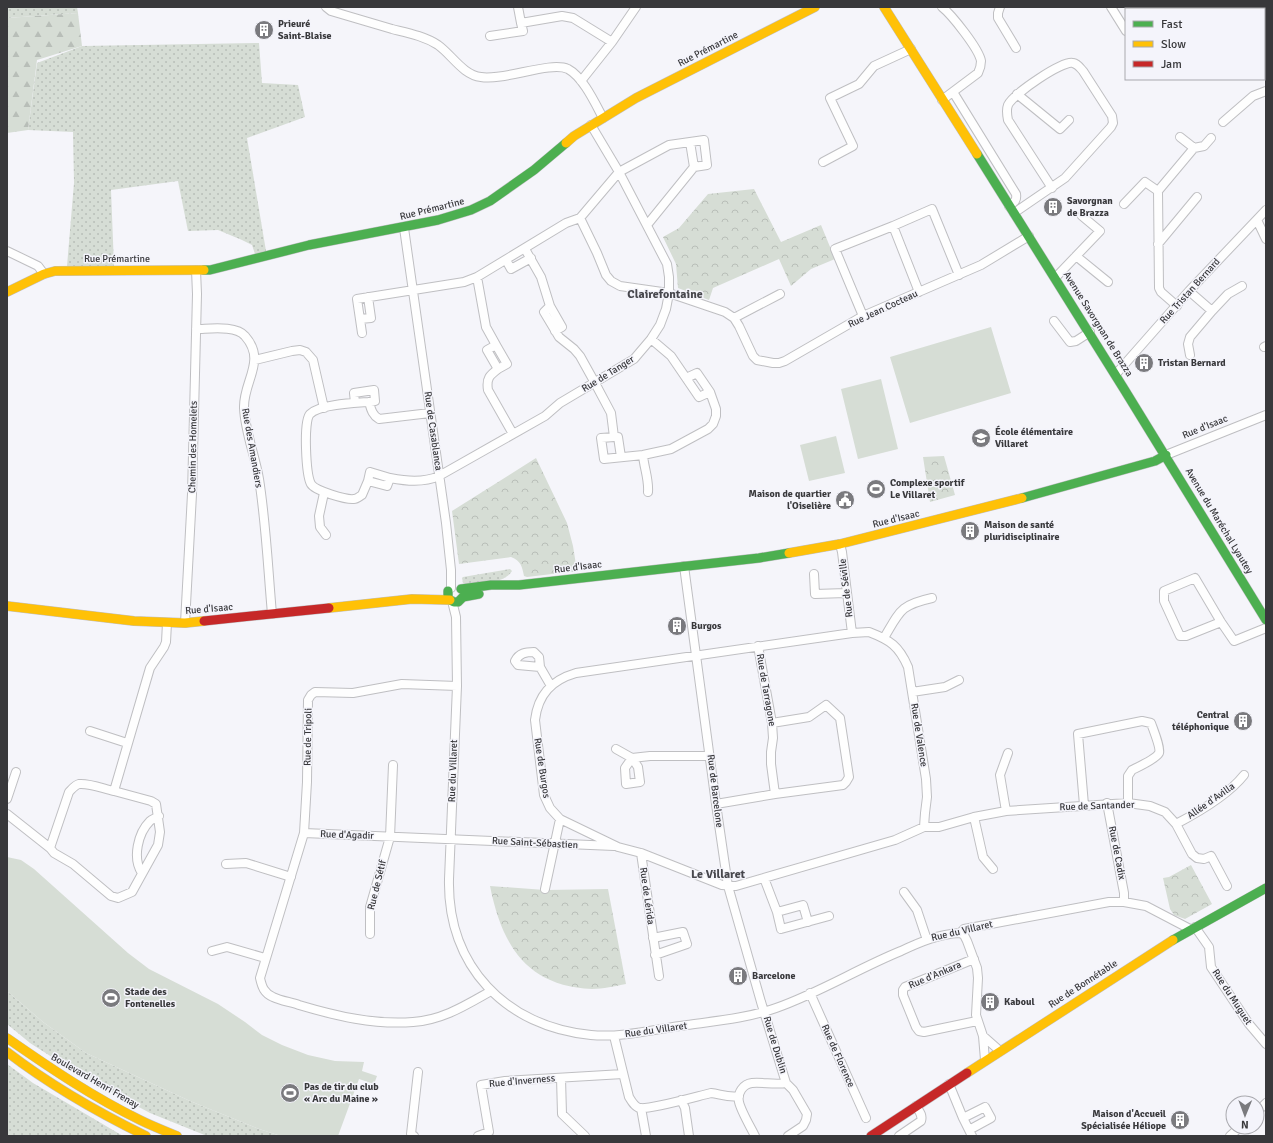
<svg xmlns="http://www.w3.org/2000/svg" width="1273" height="1143" font-family="Signika,sans-serif">
<defs>
<pattern id="grass-dots" width="8" height="8" patternUnits="userSpaceOnUse"><rect width="8" height="8" fill="#d6ddd5"/><path d="M2 2h.1M6 6h.1" fill="none" stroke="#b8beb8" stroke-width="1.8" stroke-linecap="round"/></pattern>
<pattern id="forest-firs" width="22" height="20" patternUnits="userSpaceOnUse"><rect width="22" height="20" fill="#d6ddd5"/><path d="M5 1l3.5 6h-7zM16 11l3.5 6h-7z" fill="#b8beb8"/></pattern>
<pattern id="park-crowns" width="20" height="18" patternUnits="userSpaceOnUse"><rect width="20" height="18" fill="#d6ddd5"/><path d="M2 6a3 3 0 1 1 6 0M12 15a3 3 0 1 1 6 0" fill="none" stroke="#b8beb8"/></pattern>
</defs>
<rect width="100%" height="100%" fill="#f5f5fa"/>
<path fill="url(#grass-dots)" d="M7,7H77L78,13L7,18Z
M259,43L262,83L298,85L305,117L247,138L266,251L255,254L252,245L242,240L218,230L188,231L178,181L111,190L114,266H67L74,183L73,132L28,130L37,63L82,46Z
M510,569L512,571C504,584 480,583 467,585L463,583L462,578L463,577Z
M7,991L43,1022L86,1053L190,1101L259,1129L281,1136H207L150,1113L83,1077L30,1043L7,1024Z
M7,1064L33,1083L123,1136H7Z"/>
<path fill="url(#forest-firs)" d="M78,13L82,46L37,60L28,130L7,133V18Z"/>
<path fill="url(#park-crowns)" d="M754,189L781,242L821,225L835,259L811,269L791,286L779,259L713,288L709,300L678,288L676,264L663,237L679,228L708,194Z
M944,456L955,495L930,502L923,457Z
M536,458L567,523L573,546L577,571L527,577L524,576C522,566 521,561 511,557L459,564L452,511Z
M1191,865L1212,904L1185,919L1174,915L1170,909L1163,878L1169,877Z
M490,886L545,890L608,889L626,984C615,986 603,989 592,989C527,986 502,946 490,886Z"/>
<path fill="#d6ddd5" d="M991,327L1011,393L910,423L890,357Z
M881,379L898,449L858,459L841,389Z
M836,436L845,473L809,481L800,445Z
M7,857L21,860L34,869L128,953L149,969L218,1004L245,1022L262,1035L282,1045L308,1055L335,1061L364,1062L362,1071L377,1076L374,1084L359,1079L338,1136H281L259,1129L190,1101L86,1053L43,1022L7,991Z"/>
<g fill="none" stroke-linecap="round" stroke-linejoin="round">
<defs>
<path id="street" d="M326,7L331,11C351,17 372,23 392,29C408,33 424,36 438,45C452,55 463,75 481,77C504,81 550,61 568,69C583,77 595,103 603,118
M518,7L521,23L562,16L573,18L612,42
M1000,7L998,13V18L1016,48
M1111,7L1126,31
M1204,9L1205,7
M490,36L523,31L521,23
M581,81L612,42L636,7
M953,92L1016,194C1017,200 1015,202 1009,206
M1017,94L1060,129L1069,120
M942,100L978,73C980,69 981,65 981,61C979,49 952,15 942,7
M1223,122L1253,96L1266,91
M690,142L704,140L707,165L694,167
M1194,148L1204,146L1211,138
M823,162L853,146L830,98L859,84L874,66L911,49
M1124,204L1145,182L1158,191
M1014,213L1065,178L1111,127L1113,123L1112,116L1083,71C1080,68 1078,64 1073,63C1063,60 1013,94 1008,105C1006,110 1007,115 1008,120L1052,188
M1257,220L1266,239
M647,225L694,167L690,142L669,145L619,172L580,218L597,253L606,275L611,281L620,286L669,293L725,312L734,318L739,326L753,356L757,360L773,363H779L785,361L863,316L981,265L1029,236
M893,226L932,209L959,275
M404,228L446,523L451,570V588
M1158,244L1197,197
M525,249L541,277L550,306L544,312L559,337L574,349L580,356L595,383L611,413L614,437L601,438L604,459L643,455L671,449L708,429L713,424L716,416V409L710,392L699,397L671,356L651,339
M7,251L38,266L44,274
M1076,256L1108,282
M506,260L511,269L531,258
M477,277L486,327L496,345L487,350L498,369C490,375 486,378 488,390L513,434
M1056,277L1100,231L1082,216
M1189,291L1212,311
M550,306L562,327L555,331
M1177,306L1161,292L1159,288L1158,191L1194,148L1180,137
M863,316L835,249L893,226L919,292
M734,318L780,294
M360,319L371,318L368,297
M1054,321L1070,342L1076,341L1090,332
M196,329C209,329 236,325 245,336C267,361 243,381 244,408C245,432 255,455 259,479C266,523 268,569 272,614
M362,333L357,299L464,282L477,277L566,223L580,218
M496,345L507,364L498,369
M1264,347L1266,346
M1190,355L1188,344L1190,337L1212,311L1228,294L1242,286
M255,360L292,351L300,350L306,352L313,360L324,408
M1116,374L1189,291L1266,210
M686,378L697,373L710,392
M355,403L354,393L374,390L375,401L369,402
M430,413L379,419C372,415 371,409 369,402C355,403 320,404 310,414C303,421 306,475 311,484C315,491 347,500 354,499C357,499 360,496 362,495L368,481L387,486L390,478C406,481 423,483 439,476L545,416L560,403L634,359L651,339L660,325L666,309L669,293V277L667,264L619,172L591,125
M614,437H618L621,457
M643,455C644,468 649,479 648,492
M1166,455L1266,415
M368,481L370,472L390,478
M324,493L319,516L320,527L326,535
M840,544L842,552L852,633
M684,566L716,804L728,886L761,1002L786,1083L793,1090L807,1114L806,1120L803,1126L788,1136
M814,574L815,594L846,593
M452,601L456,617L457,686L449,879C447,966 506,1027 591,1035C622,1038 656,1029 687,1025C716,1021 748,1018 776,1008C819,993 859,968 901,951C920,942 939,934 960,933L964,929L1109,902H1124L1146,906L1190,929
M1221,622L1186,636H1180L1164,601V591L1195,578L1221,622L1234,641L1266,628
M185,623L192,494L197,294L196,270
M869,632C890,640 899,646 908,667L926,779L927,797L925,813L924,827L895,840L736,886L722,885L641,853L618,847L560,819L550,808L544,795L535,720C538,694 552,680 576,673L852,633Z
M884,638C900,611 900,605 932,598
M540,667L518,665L515,661C519,653 526,652 534,652L539,657L540,667L551,686
M457,686L402,684L353,693L315,692L311,695L308,700L307,782L304,833L260,978C262,987 264,993 273,997C281,1001 291,1002 299,1005C336,1016 374,1025 413,1022C443,1020 466,1005 491,991
M912,692L945,687L959,680
M772,723L809,717L826,705L840,718L849,777L846,782L843,785L775,794
M90,731L127,743
M616,749L632,758L650,756H710
M632,758L638,767L640,782L626,784L625,768Z
M114,791L151,801L156,804L160,832L158,845L132,892L118,898L111,896L73,864L54,853L50,848L69,792C72,789 75,785 79,784C90,783 104,789 114,791L150,668L164,647L166,642L167,623
M7,799L16,772
M1107,803L1124,893V902
M716,804L775,794L771,764V752L773,738L772,723L758,646
M1084,805L1078,734L1142,721L1151,723C1153,729 1161,748 1159,753C1156,759 1138,767 1132,770L1128,776V803
M1006,811L1000,775L1008,753
M7,814L50,848
M974,817L983,857L993,869
M1176,824C1197,813 1229,794 1244,775
M924,827H939L974,817L1006,811L1128,803L1150,806L1165,812L1176,824L1192,854L1197,858L1204,859L1211,856L1227,886
M304,833L614,846
M641,853L659,976
M226,864L246,863L291,877
M142,873C132,858 138,833 150,821C152,819 156,818 159,816
M764,878L777,912L781,929L829,916
M545,889L560,819
M904,892L917,910L927,940
M777,912L803,905L808,922
M1195,927L1209,947L1211,967L1249,1024L1266,1044
M960,933L964,935L967,941L977,968L978,978L976,1015L983,1036L985,1060
M370,934V907L390,837L393,765
M653,938L683,932L687,944L655,955
M212,951L227,947L265,958
M974,959L905,987L903,990V995L916,1027L919,1031L924,1032L977,1021
M810,993L866,1118
M614,1036L629,1097C632,1102 634,1106 639,1108C649,1110 698,1096 711,1093C720,1094 729,1098 739,1096
M983,1036L1000,1051
M561,1078L562,1114L585,1136
M949,1084L963,1118L972,1136
M681,1100L685,1108L689,1136
M641,1108L646,1136
M1257,1112L1266,1103
M963,1118L985,1107L991,1118L969,1130
M414,1136L411,1134L418,1072
M478,1136L489,1132L481,1085L505,1081L623,1074
M755,1136C750,1126 741,1111 739,1102C737,1093 743,1084 752,1083C763,1082 775,1085 786,1083
M899,1136L921,1121C923,1115 919,1111 916,1106
M1230,1136L1240,1127"/>
<path id="fast" d="M977,154L1124,389L1266,620
M204,270H210L309,245L438,220L471,210L490,201L534,170L566,143
M1022,498L1155,461L1166,455
M461,589L491,585H519L759,558L789,553
M448,591V599L454,602H458L463,597L479,594
M1173,940L1266,888"/>
<path id="slow" d="M884,7L977,154
M566,143L574,136L636,98L815,7
M7,292L44,274L55,271L204,270
M789,553L840,544L1022,498
M7,606L134,621L185,623L204,621
M329,608L412,599L450,600
M7,1038C50,1068 93,1097 140,1120C152,1126 165,1131 177,1136
M7,1052C50,1085 97,1112 146,1136
M967,1073L1173,940"/>
<path id="jam" d="M204,621L329,608
M871,1136L967,1073"/>
</defs>
<use href="#street" stroke="#bfbfc2" stroke-width="10"/>
<use href="#fast" stroke="#bfbfc2" stroke-width="10"/>
<use href="#slow" stroke="#bfbfc2" stroke-width="10"/>
<use href="#jam" stroke="#bfbfc2" stroke-width="10"/>
<use href="#street" stroke="#fefefe" stroke-width="8"/>
<use href="#fast" stroke="#4caf50" stroke-width="9"/>
<use href="#slow" stroke="#ffc107" stroke-width="9"/>
<use href="#jam" stroke="#c62828" stroke-width="9"/>
</g>
<defs>
<symbol id="building-disc" viewBox="-11 -11 22 22"><circle r="9.5" fill="#7a7a7e" stroke="#f4f4fb"/><path d="M-4-6H4V6H1V3H-1V6H-4ZM-2.5-4.3h1.7v1.8h-1.7ZM.8-4.3h1.7v1.8H.8ZM-2.5-1h1.7V.8h-1.7ZM.8-1h1.7V.8H.8Z" fill="#fff"/></symbol>
<symbol id="school-disc" viewBox="-11 -11 22 22"><circle r="9.5" fill="#7a7a7e" stroke="#f4f4fb"/><path d="M0-5L7-2L0 1L-7-2ZM-4 1L0 2.5L4 1V4Q0 6-4 4Z" fill="#fff"/></symbol>
<symbol id="stadium-disc" viewBox="-11 -11 22 22"><circle r="9.5" fill="#7a7a7e" stroke="#f4f4fb"/><path d="M0-5a6.5 5 0 1 0 0 10a6.5 5 0 1 0 0-10ZM-3.5-1.8h7v3.6h-7Z" fill="#fff"/></symbol>
<symbol id="civic-disc" viewBox="-11 -11 22 22"><circle r="9.5" fill="#7a7a7e" stroke="#f4f4fb"/><path d="M-.6-6.5H3V-4.5H.6V-3L4-1V1h2V6H-6V1h2V-1L-.6-3ZM-1.2 2.5V6h2.4V2.5Z" fill="#fff"/></symbol>
</defs>
<g fill-rule="evenodd">
<use href="#building-disc" x="253" y="19" width="22" height="22"/>
<use href="#building-disc" x="1042" y="196" width="22" height="22"/>
<use href="#building-disc" x="1133" y="352" width="22" height="22"/>
<use href="#school-disc" x="970" y="427" width="22" height="22"/>
<use href="#stadium-disc" x="865" y="478" width="22" height="22"/>
<use href="#civic-disc" x="834" y="489" width="22" height="22"/>
<use href="#building-disc" x="959" y="520" width="22" height="22"/>
<use href="#building-disc" x="666" y="615" width="22" height="22"/>
<use href="#building-disc" x="1232" y="710" width="22" height="22"/>
<use href="#building-disc" x="727" y="965" width="22" height="22"/>
<use href="#stadium-disc" x="100" y="987" width="22" height="22"/>
<use href="#building-disc" x="979" y="991" width="22" height="22"/>
<use href="#stadium-disc" x="279" y="1082" width="22" height="22"/>
<use href="#building-disc" x="1169" y="1109" width="22" height="22"/>
</g>
<g text-anchor="middle" dominant-baseline="central" stroke-width="3" stroke-linejoin="round" paint-order="stroke">
<g font-size="10" font-weight="bold" fill="#38383b" stroke="#f4f4fb" text-anchor="start">
<text x="278" y="24">Prieuré<tspan x="278" dy="12">Saint-Blaise</tspan></text>
<text x="1067" y="201">Savorgnan<tspan x="1067" dy="12">de Brazza</tspan></text>
<text x="1158" y="363">Tristan Bernard</text>
<text x="995" y="432">École élémentaire<tspan x="995" dy="12">Villaret</tspan></text>
<text x="890" y="483">Complexe sportif<tspan x="890" dy="12">Le Villaret</tspan></text>
<text x="831" y="494" text-anchor="end">Maison de quartier<tspan x="831" dy="12">l'Oiselière</tspan></text>
<text x="984" y="525">Maison de santé<tspan x="984" dy="12">pluridisciplinaire</tspan></text>
<text x="691" y="626">Burgos</text>
<text x="1229" y="715" text-anchor="end">Central<tspan x="1229" dy="12">téléphonique</tspan></text>
<text x="752" y="976">Barcelone</text>
<text x="125" y="992">Stade des<tspan x="125" dy="12">Fontenelles</tspan></text>
<text x="1004" y="1002">Kaboul</text>
<text x="304" y="1087">Pas de tir du club<tspan x="304" dy="12">« Arc du Maine »</tspan></text>
<text x="1166" y="1114" text-anchor="end">Maison d'Accueil<tspan x="1166" dy="12">Spécialisée Héliope</tspan></text>
</g>
<g font-size="10" fill="#38383b" stroke="#f4f4fb">
<text transform="translate(708 49) rotate(-27)">Rue Prémartine</text>
<text transform="translate(432 209) rotate(-14)">Rue Prémartine</text>
<text x="117" y="259">Rue Prémartine</text>
<text transform="translate(1190 291) rotate(-48)">Rue Tristan Bernard</text>
<text transform="translate(883 309) rotate(-25)">Rue Jean Cocteau</text>
<text transform="translate(1098 324) rotate(58)">Avenue Savorgnan de Brazza</text>
<text transform="translate(608 374) rotate(-32)">Rue de Tanger</text>
<text transform="translate(1205 427) rotate(-22)">Rue d'Isaac</text>
<text transform="translate(433 431) rotate(82)">Rue de Casablanca</text>
<text transform="translate(193 447) rotate(-89)">Chemin des Homelets</text>
<text transform="translate(252 448) rotate(80)">Rue des Amandiers</text>
<text transform="translate(896 519) rotate(-14)">Rue d'Isaac</text>
<text transform="translate(1219 521) rotate(59)">Avenue du Maréchal Lyautey</text>
<text transform="translate(578 567) rotate(-7)">Rue d'Isaac</text>
<text transform="translate(846 588) rotate(-97)">Rue de Séville</text>
<text transform="translate(209 609) rotate(-5)">Rue d'Isaac</text>
<text transform="translate(766 690) rotate(80)">Rue de Tarragone</text>
<text transform="translate(919 735) rotate(81)">Rue de Valence</text>
<text transform="translate(308 737) rotate(-89)">Rue de Tripoli</text>
<text transform="translate(542 768) rotate(81)">Rue de Burgos</text>
<text transform="translate(453 771) rotate(-88)">Rue du Villaret</text>
<text transform="translate(715 791) rotate(83)">Rue de Barcelone</text>
<text transform="translate(1211 801) rotate(-35)">Allée d'Avilla</text>
<text transform="translate(1097 806) rotate(-2)">Rue de Santander</text>
<text transform="translate(347 835) rotate(2)">Rue d'Agadir</text>
<text transform="translate(535 843) rotate(3)">Rue Saint-Sébastien</text>
<text transform="translate(1117 853) rotate(79)">Rue de Cadix</text>
<text transform="translate(377 885) rotate(-76)">Rue de Sétif</text>
<text transform="translate(647 896) rotate(82)">Rue de Lérida</text>
<text transform="translate(962 931) rotate(-13)">Rue du Villaret</text>
<text transform="translate(935 975) rotate(-23)">Rue d'Ankara</text>
<text transform="translate(1083 984) rotate(-33)">Rue de Bonnétable</text>
<text transform="translate(1232 997) rotate(57)">Rue du Muguet</text>
<text transform="translate(656 1030) rotate(-8)">Rue du Villaret</text>
<text transform="translate(775 1045) rotate(73)">Rue de Dublin</text>
<text transform="translate(838 1056) rotate(66)">Rue de Florence</text>
<text transform="translate(95 1081) rotate(30)">Boulevard Henri Frenay</text>
<text transform="translate(522 1081) rotate(-5)">Rue d'Inverness</text>
</g>
<g font-size="12" font-weight="bold" fill="#47474d" stroke="#f4f4fb">
<text x="665" y="294">Clairefontaine</text>
<text x="718" y="874">Le Villaret</text>
</g>
</g>
<rect width="1273" height="1143" fill="none" stroke="#38383b" stroke-width="16"/>
<rect x="1125" y="8" width="140" height="72" fill="#f4f4fb" stroke="#a9a9ae"/>
<rect x="1133" y="21" width="20" height="6" fill="#4caf50" stroke="#a9a9ae"/>
<text x="1161" y="28" font-size="12" fill="#38383b">Fast</text>
<rect x="1133" y="41" width="20" height="6" fill="#ffc107" stroke="#a9a9ae"/>
<text x="1161" y="48" font-size="12" fill="#38383b">Slow</text>
<rect x="1133" y="61" width="20" height="6" fill="#c62828" stroke="#a9a9ae"/>
<text x="1161" y="68" font-size="12" fill="#38383b">Jam</text>
<g transform="translate(1245 1115) rotate(181)"><circle r="19" fill="#f4f4fb" stroke="#a9a9ae"/>
<path d="M0-3L7 15L0 10L-7 15Z" fill="#7a7a7e"/>
<text y="-6" font-size="11" font-weight="bold" text-anchor="middle" fill="#38383b">N</text>
</g>
</svg>
